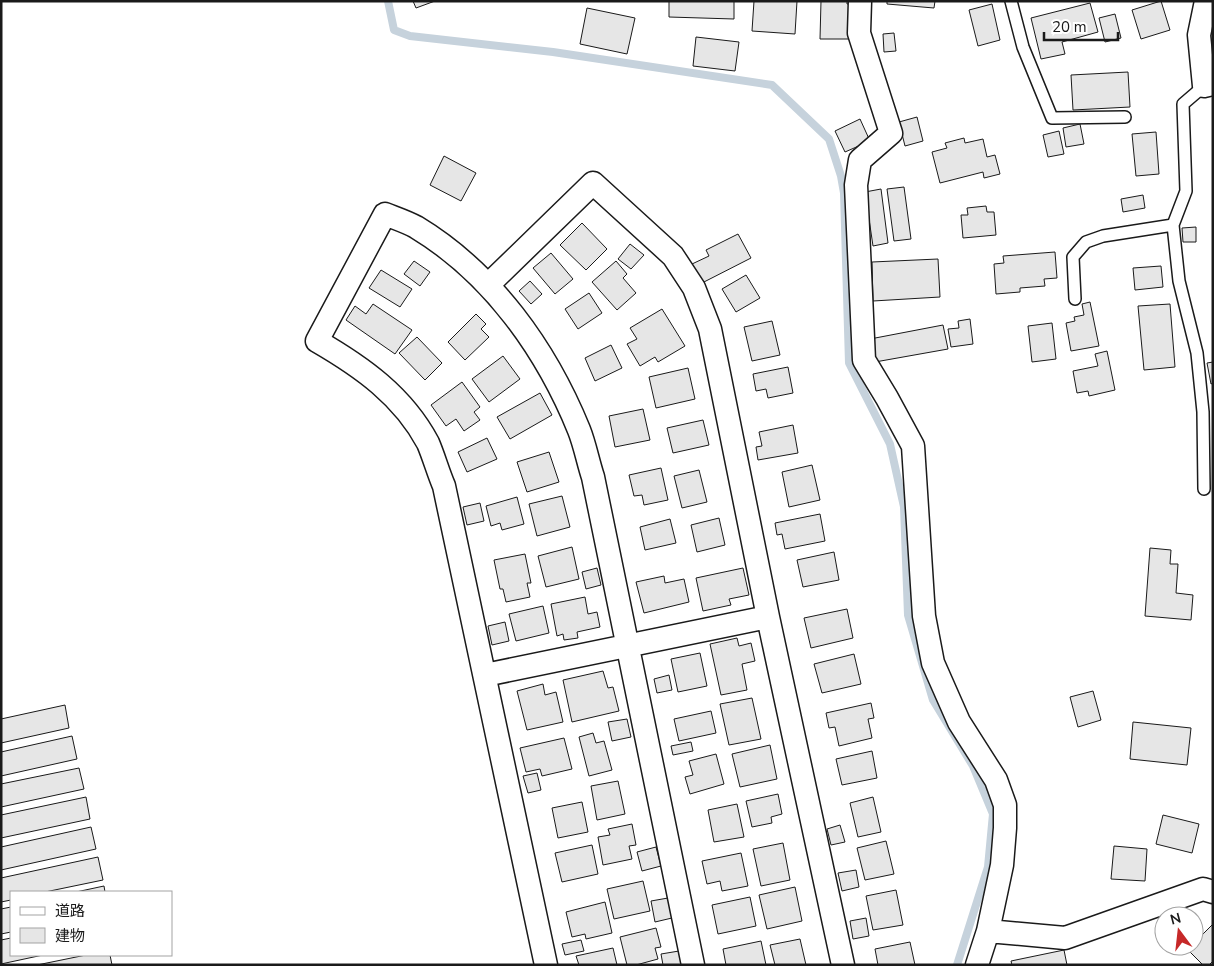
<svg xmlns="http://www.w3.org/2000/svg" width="1214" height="966" font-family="'Nunito Sans','Noto Sans JP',sans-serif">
<rect width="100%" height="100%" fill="#fff"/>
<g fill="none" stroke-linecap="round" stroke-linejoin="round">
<path stroke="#c6d2dc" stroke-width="8" d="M388,1L394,30L410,36L553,52L772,85L829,139L841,176L844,193L849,363L890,444L904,507L908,615L933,700L973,766L993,814L988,867L957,965"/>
</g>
<path fill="#e6e6e6" stroke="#1a1a1a" d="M413,1H435L416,8Z
M669,1H734V19L669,17Z
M754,1H797L795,34L752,31Z
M821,1H847V4H852L851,39H820Z
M887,1H935L934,8L887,4Z
M1161,1L1170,30L1141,39L1132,10Z
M1090,3L1098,32L1062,42L1065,54L1041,59L1031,18Z
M992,4L1000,40L978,46L969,10Z
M587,8L635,18L627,54L580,44Z
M1115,14L1121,38L1105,42L1099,18Z
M894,33L896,51L884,52L883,34Z
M696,37L739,42L735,71L693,66Z
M1128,72L1130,107L1073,110L1071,75Z
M917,117L923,141L905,146L899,122Z
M860,119L870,141L845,152L835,131Z
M1080,124L1084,144L1066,147L1063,128Z
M1059,131L1064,154L1048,157L1043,135Z
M1156,132L1159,174L1136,176L1132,134Z
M964,138L965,143L983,139L987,157L995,155L1000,174L984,178L983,172L940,183L932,152L947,148L945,143Z
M444,156L476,173L461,201L430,185Z
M904,187L911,239L894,241L887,189Z
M881,189L888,243L873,246L865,192Z
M1143,195L1145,208L1123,212L1121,199Z
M986,206L987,212H994L996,235L963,238L961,215H968L967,208Z
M582,223L607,249L586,270L560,245Z
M1196,227V242H1183L1182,228Z
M738,234L751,258L702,283L692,264L709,256L706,250Z
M630,244L644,255L631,269L618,259Z
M1055,252L1057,278L1044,279L1045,286L1020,288V292L996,294L994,264L1004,263L1003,256Z
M551,253L573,279L555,294L533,268Z
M938,259L940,297L873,301L872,262Z
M414,261L430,272L420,286L404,274Z
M616,261L627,274L623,278L636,293L617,310L592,282Z
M1161,266L1163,287L1135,290L1133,268Z
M381,270L412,289L400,307L369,288Z
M746,275L760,298L736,312L722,289Z
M530,281L542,294L531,304L519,291Z
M589,293L602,313L578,329L565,309Z
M1090,302L1099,346L1071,351L1066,323L1075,321L1074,317L1084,315L1082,304Z
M373,304L412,330L395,354L346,320L355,306L366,314Z
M1170,304L1175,367L1144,370L1138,306Z
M662,309L685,346L658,362L655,357L640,366L627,344L637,339L630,328Z
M476,314L486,324L481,329L489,337L465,360L448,342Z
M970,319L973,344L951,347L948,329L959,328L958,321Z
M772,321L780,355L752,361L744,327Z
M1052,323L1056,359L1032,362L1028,326Z
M943,325L948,349L875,362L870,339Z
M417,337L442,363L425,380L399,353Z
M611,345L622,368L595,381L585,358Z
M1107,351L1115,390L1089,396L1088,391L1077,393L1073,371L1098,366L1095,354Z
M503,356L520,379L489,402L472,379Z
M1213,362V383L1211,384L1207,363Z
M788,367L793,393L768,398L766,389L756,391L753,374Z
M688,368L695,399L656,408L649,377Z
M462,382L480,407L474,412L480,420L464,431L456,419L446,426L431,405Z
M540,393L552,415L510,439L497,417Z
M643,409L650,440L615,447L609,416Z
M703,420L709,445L673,453L667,428Z
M793,425L798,453L758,460L756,447L762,446L759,432Z
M487,438L497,459L467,472L458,452Z
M549,452L559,482L527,492L517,462Z
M812,465L820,500L789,507L782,472Z
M661,468L668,500L644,505L642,495L634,496L629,475Z
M699,470L707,502L682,508L674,476Z
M562,496L570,527L537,536L529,504Z
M517,497L524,524L502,530L500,523L491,526L486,506Z
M480,503L484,521L467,525L463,507Z
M820,514L825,541L785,549L782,534L777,535L775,523Z
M719,518L725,545L697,552L691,525Z
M670,519L676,543L645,550L640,527Z
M572,547L579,579L546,587L538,556Z
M1150,548L1171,550L1170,564H1178L1176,593L1193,595L1191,620L1145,616Z
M834,552L839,580L803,587L797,560Z
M525,554L531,583H527L530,597L506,602L503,589H500L494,560Z
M597,568L601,585L586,589L582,572Z
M743,568L749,595L729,599L731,605L703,611L696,578Z
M664,576L665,583L684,579L689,602L644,613L636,582Z
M585,597L588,614L597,612L600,627L577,632L578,638L564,640L563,634L557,636L551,604Z
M543,606L549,633L516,641L509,614Z
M847,609L853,638L811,648L804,618Z
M505,622L509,641L492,645L488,626Z
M737,638L739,646L751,643L755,661L742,664L747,690L721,695L710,644Z
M700,653L707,686L678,692L671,659Z
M854,654L861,684L822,693L814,664Z
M603,671L608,688L613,687L619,711L572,722L563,680Z
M669,675L672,690L657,693L654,679Z
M543,684L545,695L556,692L563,722L527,730L517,691Z
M1093,691L1101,720L1078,727L1070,697Z
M752,698L761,739L729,745L720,704Z
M871,703L874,718L868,719L872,738L839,746L835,727L829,728L826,713Z
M65,705L69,728L1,743V719Z
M711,711L716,733L679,741L674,719Z
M627,719L631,737L612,741L608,722Z
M1133,722L1191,728L1187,765L1130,759Z
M593,733L596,743L604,741L612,770L589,776L579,737Z
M72,736L77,759L1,776V752Z
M564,738L572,769L542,776L540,769L526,772L520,748Z
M691,742L693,751L673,755L671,746Z
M770,745L777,779L740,787L732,754Z
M872,751L877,778L842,785L836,759Z
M716,754L724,784L690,794L685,777L693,775L689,761Z
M79,768L84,789L1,807V784Z
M537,773L541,790L528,793L523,776Z
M618,781L625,814L597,820L591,786Z
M778,794L782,814L771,817L772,823L752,827L746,801Z
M86,797L90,819L1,838V815Z
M873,797L881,832L858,837L850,803Z
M582,802L588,832L558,838L552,808Z
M737,804L744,837L714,842L708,810Z
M1163,815L1199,824L1192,853L1156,844Z
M632,824L636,845L629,846L632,859L603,865L598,837L610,835L608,829Z
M840,825L845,842L831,845L827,829Z
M91,827L96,849L1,870V847Z
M886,841L894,874L865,880L857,848Z
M783,843L790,880L761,886L753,849Z
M592,845L598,874L562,882L555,853Z
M1114,846L1147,849L1145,881L1111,879Z
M656,847L661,866L642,871L637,852Z
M741,853L748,886L722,891L720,881L707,884L702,861Z
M98,857L103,880L45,892H11V900L1,902V878Z
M856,870L859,887L842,891L838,873Z
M643,881L650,911L614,919L607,889Z
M104,886L105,892H76Z
M795,887L802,921L767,929L759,895Z
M896,890L903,925L873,930L866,896Z
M750,897L756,926L718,934L712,905Z
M668,898L672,918L655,922L651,901Z
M605,902L612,933L586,939L585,934L572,937L566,912Z
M11,907V932L1,934V909Z
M866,918L869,936L853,939L850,921Z
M1213,924V961L1209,965H1203L1187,949L1190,946H1194V943Z
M656,928L661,947L655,948L658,959L636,965H627L620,937Z
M11,938V955H43L1,964V940Z
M800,939L806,965H775L770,945Z
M581,940L584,951L565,955L562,944Z
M761,941L766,965H726L723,949Z
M910,942L915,965H878L875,949Z
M613,948L617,965H579L576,956Z
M1064,950L1067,965H1012L1011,961Z
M679,951L682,965H663L661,954Z
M86,955H110L112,965H37Z"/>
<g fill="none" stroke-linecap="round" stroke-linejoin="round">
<defs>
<path id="lane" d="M1011,1L1023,47L1052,118L1125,117
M1173,225L1179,281L1197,353L1203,412L1204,489
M1075,299L1073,257L1086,242L1103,236L1173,225L1186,191L1183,104L1204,86"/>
<path id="street" d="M860,1L859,33L891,133L860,160L856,185L864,360L887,398L913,446L924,616L933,663L959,722L996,780L1005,805V828L1002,865L988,931L977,965
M1206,1L1199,35L1204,86L1213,84
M488,285L593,183L673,256L694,288L710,329L768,617L843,965
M485,675L768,617
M988,931L1065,938L1203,889L1213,892
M546,965L444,486C438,472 434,457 428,443C403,396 362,367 317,341L385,214C395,218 407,222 416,227C492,273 546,349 579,430C585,445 588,462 593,477L693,965"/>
</defs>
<use href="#lane" stroke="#1a1a1a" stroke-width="14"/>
<use href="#street" stroke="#1a1a1a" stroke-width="25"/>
<use href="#lane" stroke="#fff" stroke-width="11"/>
<use href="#street" stroke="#fff" stroke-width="22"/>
</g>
<rect width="1214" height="966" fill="none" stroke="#1a1a1a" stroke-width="5"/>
<rect x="10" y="891" width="162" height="65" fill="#ffffff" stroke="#a3a3a3"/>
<rect x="20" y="907" width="25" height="8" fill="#ffffff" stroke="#a3a3a3"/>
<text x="55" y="916" font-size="15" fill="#1a1a1a">道路</text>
<rect x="20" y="928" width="25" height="15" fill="#e6e6e6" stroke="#a3a3a3"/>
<text x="55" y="941" font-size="15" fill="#1a1a1a">建物</text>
<g transform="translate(1179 931) rotate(345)"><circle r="24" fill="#ffffff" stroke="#a3a3a3"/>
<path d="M0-4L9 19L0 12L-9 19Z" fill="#c62828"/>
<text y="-8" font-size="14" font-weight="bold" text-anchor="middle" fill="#1a1a1a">N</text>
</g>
<path d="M1044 32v8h74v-8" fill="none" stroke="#1a1a1a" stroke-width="2.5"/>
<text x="1052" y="32" font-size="15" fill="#1a1a1a" stroke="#ffffff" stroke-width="4" paint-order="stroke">20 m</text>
</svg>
